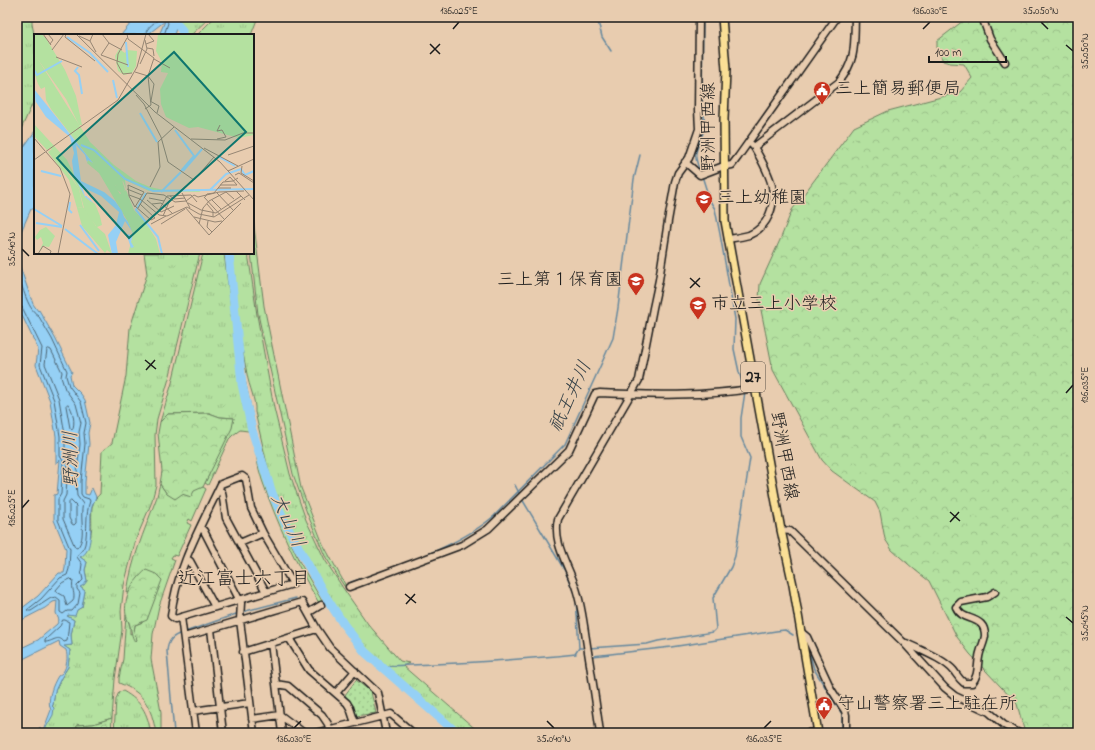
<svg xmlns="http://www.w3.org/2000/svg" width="1095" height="750" font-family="'Indie Flower','Klee One',sans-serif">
<defs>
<pattern id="grass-tufts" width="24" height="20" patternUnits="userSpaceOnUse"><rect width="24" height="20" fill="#b4e1a0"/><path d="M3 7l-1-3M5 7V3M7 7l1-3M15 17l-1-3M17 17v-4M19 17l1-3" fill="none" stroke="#9ac089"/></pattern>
<pattern id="forest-crowns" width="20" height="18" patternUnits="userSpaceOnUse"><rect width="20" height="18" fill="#b4e1a0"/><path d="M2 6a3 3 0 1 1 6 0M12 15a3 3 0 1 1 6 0" fill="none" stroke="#9ac089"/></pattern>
<pattern id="park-dots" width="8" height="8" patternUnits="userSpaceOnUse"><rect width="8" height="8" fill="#b4e1a0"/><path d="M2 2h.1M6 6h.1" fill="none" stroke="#9ac089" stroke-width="1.8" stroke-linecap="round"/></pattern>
</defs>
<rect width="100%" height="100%" fill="#e8ccaf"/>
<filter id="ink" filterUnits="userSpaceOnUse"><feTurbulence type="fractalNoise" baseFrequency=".025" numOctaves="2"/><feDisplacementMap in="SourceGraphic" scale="8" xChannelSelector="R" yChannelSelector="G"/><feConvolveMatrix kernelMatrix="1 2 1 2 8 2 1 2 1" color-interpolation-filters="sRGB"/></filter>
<g filter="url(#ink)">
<path fill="url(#grass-tufts)" stroke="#687e5e" d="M17,17H32V24L35,39V98L18,136L17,142Z
M180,17H210L191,35H184L178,25Z
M215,17H258L251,35H197Z
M253,218L264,306L301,488L323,544L346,586H344L325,556L307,513L293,474L258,314L251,253H253Z
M144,253H200L170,375L157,419L155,435L156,485L151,504L136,539L124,585L121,611L122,630L115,679L112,718L93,724L77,725V733H43L53,708L52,706L53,705L55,691L61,678L68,667L70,650L63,646L72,645L71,635L74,620L67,616L82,607L85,591L80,587L87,581L85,570L87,562L80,557C83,550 88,544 90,537C95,522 86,505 100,494L102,451L112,443L126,376L130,328L147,274Z
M203,253H224L232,317L265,475L278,514L299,561L322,601L319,603C296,564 277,523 262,480C257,466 256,450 252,435L248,431L240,430L233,435L229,439L208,485L205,483L234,418L220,417L209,413L168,414L160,422L172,383Z
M227,253H248L257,315L274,408L290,474L306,520L325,560L343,588L368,624L400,661L409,663L403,666L480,733H453L382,671L335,615L314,582L294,543L275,494L267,464L255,412C256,399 249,387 247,374C239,334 232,293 227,253Z
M160,484L167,494L182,493L203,487L206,489L192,521L189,519L187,523L191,525L177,556L173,555L171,558L175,560L159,606L153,634L151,659L161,712V733H156C151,707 145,693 119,683V678L123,659L126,615L130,626V634L134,632L135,625L143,622L129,592L127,593C131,561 144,532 155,502C158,496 158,489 160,484Z
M123,691C142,702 147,712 151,733H114L116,699L119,692Z"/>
<path fill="url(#forest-crowns)" stroke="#687e5e" d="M968,17H1078V733H1025L1017,704L970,654L957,637L929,581L915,570L892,550L885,539L880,512L875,502L832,471L822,460L773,370L759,300L760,284L780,240L792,210L854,127L888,111L960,92L972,78L964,64L950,63L943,61L937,48V41Z
M209,413L220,417L234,418L232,428L203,487L194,491L191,497L182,494L175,499L167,494L160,484L162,471L158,433L160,422L168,414Z
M146,570L156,574L162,580L147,620L135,625L134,632L137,640L135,642C131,635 132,633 130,626C130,622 126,619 126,615C123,598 133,581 146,570Z
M112,718L111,733H77V725L93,724Z"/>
<path fill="url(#park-dots)" stroke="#687e5e" d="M356,680L371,692L376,713L356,716L345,695Z"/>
<path fill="#95d0f5" stroke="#65889e" d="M136,17H180L178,25L184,35H181L179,29L176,28L174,35H159L165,21L147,35H121Z
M35,131V209H31L20,234L17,255V157Z
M17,258L33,304L38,311L39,310L55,338L72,372L70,375L72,385L81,394L85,400L90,423L88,433L89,444L85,482V494L89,495L92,488L96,497C94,502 91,507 91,512C90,524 94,552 80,557L87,562L85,570L87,581L84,585L80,587L85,591L82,607L77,610L75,616L68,615L67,616L74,620L71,635L72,645L64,646L70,650L68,667L61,678L55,691L53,705L52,706L54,708L53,715L43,733H36L40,727V732L43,731L51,710C46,701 53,684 58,676C60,674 62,674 63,672C67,667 68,656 66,650L60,646L59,641L17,662V650L38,640L57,624L59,620L56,613L57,601L53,602L45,608L18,622L17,630V612L38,596L59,573H64L65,568L66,549L54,520V495L57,494L60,460L56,464V436L50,401L36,365L38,349L17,305Z"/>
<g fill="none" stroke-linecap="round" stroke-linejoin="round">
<path stroke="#4c6473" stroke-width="1" d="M145,35C146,28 156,20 163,18L166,19L168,23L164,35
M17,270C21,282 27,309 38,315L52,339L67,371L66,376L69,386L81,402L86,423L84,433L85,444L81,481V494L83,497L89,499L90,501C85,515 88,529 85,544C84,550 79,552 77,557L82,564L81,571L83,580L77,586V589L80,593L78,604L72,611H67L63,614L60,612V600L56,597L51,598L31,611H29L27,610L41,599L60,578L67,575L69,569L70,549L58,520V499L61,494L63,461L60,456V436L54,400L40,365L42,348L22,307L17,304
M49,349L51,350L62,372L61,377L65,389L76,404L81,423L79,432L80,444L76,482L77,496L83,504C79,517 87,538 77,548L75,547L63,519V501L66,495L68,461L65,454V435L59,399L45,364L47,350Z
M68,404C73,409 76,424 72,430L70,428L66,406Z
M71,501L76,506V523L74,525L72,524L69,518V503Z
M71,579L73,581C71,589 76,594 73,601L67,606L64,596L57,592L56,590L62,583Z
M63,620H65L69,622L67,641L64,642C58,634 53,642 45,642V640L60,626Z"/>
<path stroke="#65889e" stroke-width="1.5" d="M597,17L602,37L611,51
M701,172C689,149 701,148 704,128C705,119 704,111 702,103L703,17
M702,176L710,201L715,209L720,234L735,319L734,349L739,372L744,388
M515,485L520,495
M522,499L565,571L576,598L579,648L575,654
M428,554C452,544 474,533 494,516L565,444L613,338L618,308L634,179L640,155
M351,582L376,574
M242,612L296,598
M185,632L239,613
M579,648H585
M589,648L647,644L658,641L713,632L716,629L713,598L731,567L735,556L750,458L741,437V418L745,392
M810,655L814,669L842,714V733
M593,656L671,647L776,631L785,630L793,635
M380,666C445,664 511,661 576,654
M174,733L167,651C168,641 172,636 182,633"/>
<path stroke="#95d0f5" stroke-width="9" d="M173,17L172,19L182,30V35
M229,253L242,384L252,430L272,493L285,523L324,594L344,625L365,652L457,733"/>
<defs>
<path id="minor" d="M982,17L990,39L1005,62
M754,147L839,82C857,59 854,44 855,17
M685,162L700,175L721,167L732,165L738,157L837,17
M728,239C734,238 742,237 749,235C768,227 776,206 772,186C769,173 761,159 754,147L752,145
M242,476L246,479L251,508L263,533L293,584L175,619L171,616C176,569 201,526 221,484Z
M218,490L222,492L226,518L266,592
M200,527L204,531L241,603L240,620L254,733
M781,530L790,531L903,642L945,688L955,696L989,712L1004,725L1019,733
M240,543L263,533
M187,559L190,561L215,607
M349,587L462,545L488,529L569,450L595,394L600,393C651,395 705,397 755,388
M308,613L321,605
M181,617L196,733
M211,629L223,733
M801,632L807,637L831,689L845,711L846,715V733
M184,637L302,602L317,629L330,648L378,693L386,733
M289,638L309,670L347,703L350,708L355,723
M271,643L282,733
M906,643C920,650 944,659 954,671C957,675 959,679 964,683H972C979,675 977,667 979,657C980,650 984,643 985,636C985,631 984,627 981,624C973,616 962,620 956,607L961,602L987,597L995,592
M243,652L317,629
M276,684L288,686L322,715L328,724L330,733
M336,693L355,671
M193,711L250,703
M252,719L280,715L304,733
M315,733L391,714L413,733
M600,733C596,702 591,671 586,639C583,620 581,600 574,583C566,561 553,542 558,519L639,380L653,308L659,280L668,221L675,182L678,173L689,158L699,129L698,110L699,17
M807,733L817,732"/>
<path id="major" d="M722,17L726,70L724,119L725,221L781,530L793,585L818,733"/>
</defs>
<use href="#minor" stroke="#1c1c1c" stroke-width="9"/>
<use href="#major" stroke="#1c1c1c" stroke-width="10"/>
<use href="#minor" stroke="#e8ccaf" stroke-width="6"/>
<use href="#major" stroke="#fadf96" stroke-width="7"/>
</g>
</g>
<path fill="none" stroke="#1c1c1c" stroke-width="1.5" d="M1041,22L1048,29M453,29L459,22M923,29L930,22M430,44L440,54M1066,45L1073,51M430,54L440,44M22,249L29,256M690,278L700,287M690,288L700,278M145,360L156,369M146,370L155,360M1066,393L1073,385M22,508L29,500M950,512L960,521M950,522L959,512M405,594L416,603M406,604L415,594M1066,617L1073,623M547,721L554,728M294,728L301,721M764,728L771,721"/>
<defs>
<symbol id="civic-pin" viewBox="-11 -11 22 30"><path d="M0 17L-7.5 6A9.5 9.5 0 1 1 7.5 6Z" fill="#c8321e" stroke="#e8ccaf"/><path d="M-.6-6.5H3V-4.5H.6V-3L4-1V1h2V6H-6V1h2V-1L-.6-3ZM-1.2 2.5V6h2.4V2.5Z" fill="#fff"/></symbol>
<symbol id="school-pin" viewBox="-11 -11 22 30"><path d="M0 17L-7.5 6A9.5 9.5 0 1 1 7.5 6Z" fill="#c8321e" stroke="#e8ccaf"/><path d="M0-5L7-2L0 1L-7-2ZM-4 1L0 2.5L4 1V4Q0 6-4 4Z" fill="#fff"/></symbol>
</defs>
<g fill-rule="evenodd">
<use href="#civic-pin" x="812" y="80" width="20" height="27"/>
<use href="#school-pin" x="694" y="189" width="20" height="27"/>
<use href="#school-pin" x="626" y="271" width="20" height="27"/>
<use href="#school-pin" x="688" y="295" width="20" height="27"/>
<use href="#civic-pin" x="814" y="695" width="20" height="27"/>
</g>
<g text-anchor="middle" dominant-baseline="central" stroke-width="3" stroke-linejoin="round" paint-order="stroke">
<rect fill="#e8ccaf" stroke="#595148" stroke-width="1" x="741" y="362" width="24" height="30" rx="3"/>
<g font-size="17" font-weight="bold" fill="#1c1c1c">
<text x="753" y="377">27</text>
</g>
<g font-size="18" fill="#1c1c1c" stroke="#e8ccaf" text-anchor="start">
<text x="835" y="90">三上簡易郵便局</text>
<text x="717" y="199">三上幼稚園</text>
<text x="623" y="281" text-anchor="end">三上第１保育園</text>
<text x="711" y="305">市立三上小学校</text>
<text x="837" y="705">守山警察署三上駐在所</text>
</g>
<g font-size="18" fill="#1c1c1c" stroke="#e8ccaf">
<text transform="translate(710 127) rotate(-90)">野洲甲西線</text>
<text transform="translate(783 456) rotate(80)">野洲甲西線</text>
</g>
<g font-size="19" font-style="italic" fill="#344047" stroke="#e8ccaf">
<text transform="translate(571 397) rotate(-65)">祇王井川</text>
<text transform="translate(72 459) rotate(-91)">野洲川</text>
<text transform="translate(287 521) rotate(66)">大山川</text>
</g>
<g font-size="19" fill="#1c1c1c" stroke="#e8ccaf">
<text x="244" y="579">近江富士六丁目</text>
</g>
</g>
<g transform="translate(34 34)">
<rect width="220" height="220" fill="#e8ccaf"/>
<path d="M0,19L56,108L80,131L102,147L116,153L130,156L170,155L165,158L115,157L91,146L92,155L89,147L81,152L86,160L92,156L100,176L112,189L122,205L126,220H94L99,200L94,188L65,139L53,129L54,126L59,129L17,75L12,66L11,53L7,55L4,50L0,38ZM0,90L33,126L51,163L61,170L66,182L63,193L51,178L45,155L31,132L0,94Z" fill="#b4e1a0"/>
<path d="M124,0H220V101L205,104L164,93L155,94L132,83L127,70L126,55L134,39L127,38L128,28L122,17ZM85,15L91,19L93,16L103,17L102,32L98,39L90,41L84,37L81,22ZM88,146L91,156L88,160L80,153ZM49,173L62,192L63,185L66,182L68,191L63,193L71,200L78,220L73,216L71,219L48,192L43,174ZM12,193L21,202L15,213L9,212L4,220L9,209L7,203L3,206L1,203L6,196Z" fill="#b4e1a0"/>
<path d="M0,0H8L13,6L31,36L42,62L48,91H45L32,65L0,20ZM0,94L17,113L13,116L0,102ZM18,115L45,155L49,173L43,174L35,146L14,118Z" fill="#b4e1a0"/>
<path d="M0,55L59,129L54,126L53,128L51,121L42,111L47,147L70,158L81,167L88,177L90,183L94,188L99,200L97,208L100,213L97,214L93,202L94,200L98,202L99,199L91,187L82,208L84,220H78L74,201L82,191L85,178L67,162L48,153L51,162H53V163L56,165L59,169L51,163L40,142L38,127L40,119L36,103L12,83L2,68V71Z" fill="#95d0f5"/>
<path fill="none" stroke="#95d0f5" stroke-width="2" d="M33,3L56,19L74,38M92,8L94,33M44,33L41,37L45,41L48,60M0,36L3,41L28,27M79,46L83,64M106,79L123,108M141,96L160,122L147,137M47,111L60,116L91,145L119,157L220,155M185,123L201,132M7,137L27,142M149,137L168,115M176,156L192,140L207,135L211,141L220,137M127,158L147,138M112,159L102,176L124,203L128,220M36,168L35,176L38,179M0,175L28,192M2,189L28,193M46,191L65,217M31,195L64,220"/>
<path fill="none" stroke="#968674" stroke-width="1" d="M9,0L17,11M14,0L19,6L16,10M32,0L31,3L61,27M42,0L121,78L186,128L220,166M68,0L75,9L88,16M93,0L94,5L120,24L114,42L117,71L111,75M45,2L56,7L59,0M93,4L84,20L83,29L89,40L98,39M56,7L62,18M112,10L120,7L114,0M113,14L119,15L120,22M18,16L30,0M67,21L94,31M67,21L75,9M22,23L48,33M120,25L136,34M106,30L113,15L111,6M101,38L114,42M114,42L120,50L117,67M102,61L110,70L127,103L134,128L160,146L180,123M116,67L125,72L123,79M0,104L11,117M157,105L191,106L209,99H220M183,105L192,103L188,96L183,97L186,91M170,114L204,132M12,118L26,134L36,160L24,220M194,121L220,112M0,126L84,66L103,33L112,0M208,132L207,139L220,147M194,137L220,125M201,141L205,139L220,149M191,147L196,143L203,151M94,151L110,158L101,173L95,162ZM186,151H203M116,153L126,133L124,108L140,93M184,154H197M93,155L108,161M202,157L211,166M148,159L156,174M183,159L199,176M95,161L106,165L125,181L133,182L153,173L165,180L180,183L215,161M136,162L140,165L151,164M170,163L190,185M171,163L173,160L180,159L189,148L199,147L204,144M115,164L130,167M113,166L127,178L140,172M178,166L187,175M154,169L167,176L182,179L207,162M118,170L127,169L138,179M173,170L179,177V183M101,172L117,186L121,184L106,170M151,173L175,201L207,169M104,174L113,159L130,161L141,168L152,167L160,161L164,163L185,158L210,157M125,176L133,162L157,161L163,168M129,182L136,166M160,183L181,188L188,187M174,187L173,193L178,198M117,190L132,182M127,190L151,175M165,190L169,174L175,167L192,158L200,165M4,220L9,212L17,217L16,220"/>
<path fill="#0f766e" fill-opacity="0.15" stroke="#0f766e" stroke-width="2" d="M140,18L212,98L95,204L23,124Z"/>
<rect width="220" height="220" fill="none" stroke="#1c1c1c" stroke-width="2"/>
</g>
<rect width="1095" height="750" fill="none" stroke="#e8ccaf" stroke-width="44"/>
<path d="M929 56v6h77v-6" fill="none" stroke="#1c1c1c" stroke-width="2"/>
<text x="935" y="56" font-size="12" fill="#1c1c1c" stroke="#e8ccaf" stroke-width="3" paint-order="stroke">100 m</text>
<rect x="22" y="22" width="1051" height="706" fill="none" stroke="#1c1c1c" stroke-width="1.5"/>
<g font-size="10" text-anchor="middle" fill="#1c1c1c">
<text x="459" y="14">136.025°E</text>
<text x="930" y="14">136.030°E</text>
<text x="1041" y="14">35.050°N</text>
<text transform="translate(1084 51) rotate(-90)" y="4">35.050°N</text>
<text transform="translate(11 249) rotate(-90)" y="4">35.040°N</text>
<text transform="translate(1084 385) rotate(-90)" y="4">136.035°E</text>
<text transform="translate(11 508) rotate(-90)" y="4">136.025°E</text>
<text transform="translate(1084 623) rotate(-90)" y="4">35.045°N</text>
<text x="294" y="742">136.030°E</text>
<text x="554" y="742">35.040°N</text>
<text x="764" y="742">136.035°E</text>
</g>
</svg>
